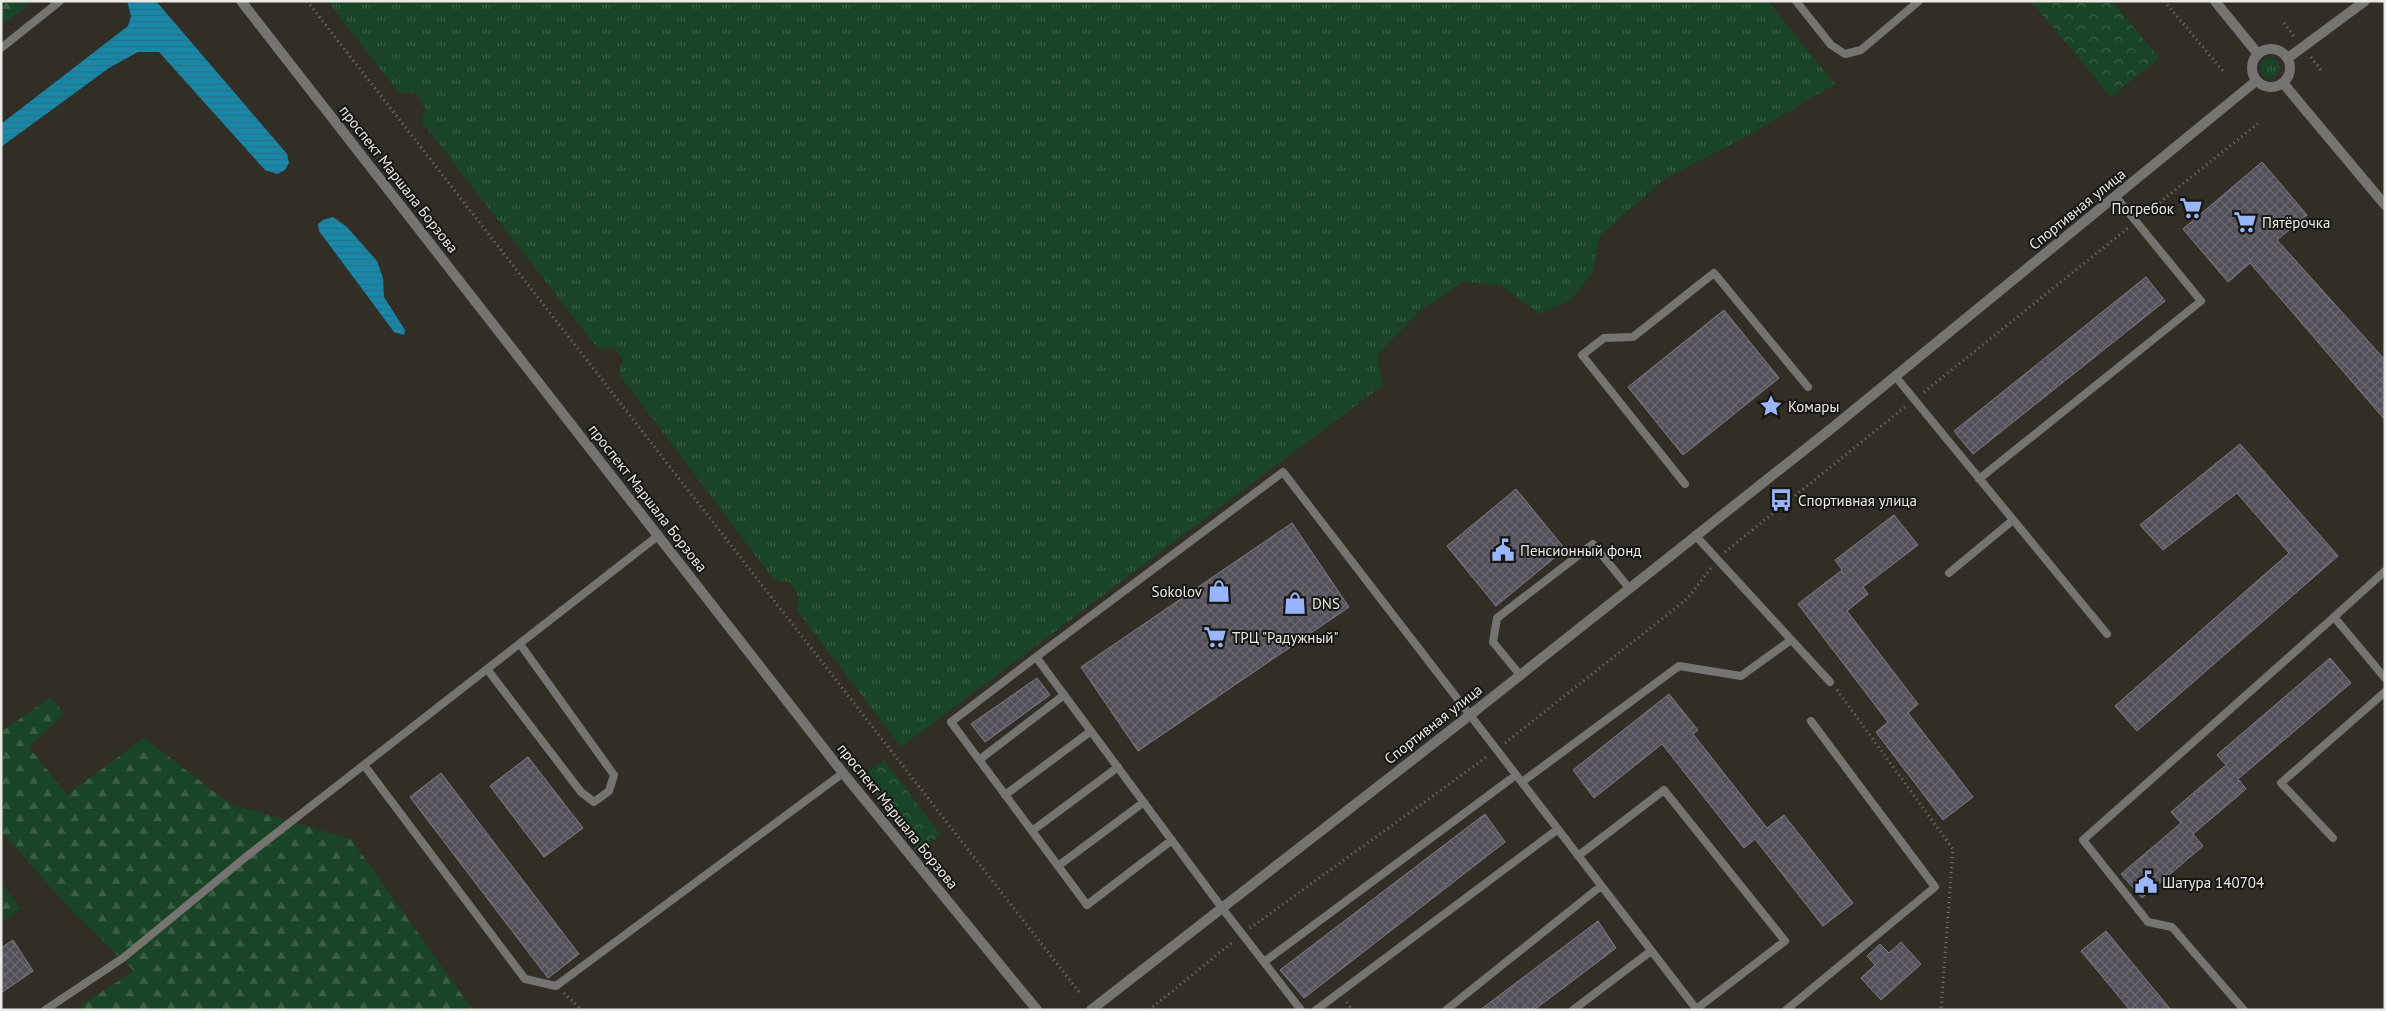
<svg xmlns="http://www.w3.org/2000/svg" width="2386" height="1011" font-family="'PT Sans',sans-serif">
<defs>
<pattern id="grass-tufts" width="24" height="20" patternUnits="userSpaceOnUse" patternTransform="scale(1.25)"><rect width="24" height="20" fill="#1a4426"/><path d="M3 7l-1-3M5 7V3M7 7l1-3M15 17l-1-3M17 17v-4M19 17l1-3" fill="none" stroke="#3b5f45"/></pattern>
<pattern id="forest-firs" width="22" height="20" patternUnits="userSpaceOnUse" patternTransform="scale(1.25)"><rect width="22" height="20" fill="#1a4426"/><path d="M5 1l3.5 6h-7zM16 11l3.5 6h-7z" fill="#3b5f45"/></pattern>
<pattern id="park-crowns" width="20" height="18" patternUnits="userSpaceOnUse" patternTransform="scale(1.25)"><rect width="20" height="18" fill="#1a4426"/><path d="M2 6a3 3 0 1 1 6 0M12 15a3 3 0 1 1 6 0" fill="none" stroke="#3b5f45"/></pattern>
<pattern id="water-rules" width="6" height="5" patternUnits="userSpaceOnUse" patternTransform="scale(1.25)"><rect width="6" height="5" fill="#1987a8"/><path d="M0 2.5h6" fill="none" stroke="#297085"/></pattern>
<pattern id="building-cross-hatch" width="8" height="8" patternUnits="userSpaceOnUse" patternTransform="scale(1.25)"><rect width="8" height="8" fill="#545059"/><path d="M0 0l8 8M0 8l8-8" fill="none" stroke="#6d6971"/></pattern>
</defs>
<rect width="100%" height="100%" fill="#312e26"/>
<path fill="url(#grass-tufts)" d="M328,1H1768L1835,84L1751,134L1666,178L1600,236L1592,274L1570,300L1539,314L1502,286L1464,281L1419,312L1377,355L1383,385L901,747L797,610L799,597L790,582L774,580L619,374L623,359L614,348L598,349L422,122L425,109L416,92L399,93Z
M2260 68a10 10 0 1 1 20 0a10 10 0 1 1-20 0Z"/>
<path fill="url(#forest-firs)" d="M1,1H33L1,26Z
M51,697L64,714L29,747L67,795L144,738L230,804L351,839L473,1010H82L81,1005L134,971L70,909L1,831V732Z
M1,882L21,909L1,922Z"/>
<path fill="url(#park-crowns)" d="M2031,1H2112L2159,58L2111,97Z
M884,760L941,835L918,852L861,777Z"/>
<path fill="url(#water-rules)" d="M127,1H156L287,154L289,163L285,170L277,174L265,170L159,52H138L109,68L1,147V124L128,26L131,16Z
M333,217L347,227L377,261L383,278L384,297L405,330L404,335L394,332L319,231L318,224L323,220Z"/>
<path fill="url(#building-cross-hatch)" stroke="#817d87" d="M2262,162L2307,215L2277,240L2385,360V420L2250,263L2228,282L2183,229Z
M2146,277L2165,301L1973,454L1954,431Z
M1724,310L1779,378L1683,455L1628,387Z
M2240,444L2338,556L2137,731L2115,706L2289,553L2237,493L2163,550L2140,525Z
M1516,489L1565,549L1496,606L1447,546Z
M1894,515L1918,545L1863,587L1868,594L1847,611L1918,704L1908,713L1973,797L1943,820L1876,732L1888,722L1798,604L1842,570L1835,560Z
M1292,523L1349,607L1138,751L1081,667Z
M2330,658L2351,683L2238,779L2246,789L2193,834L2203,846L2142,898L2121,874L2181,823L2171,812L2226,765L2217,755Z
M1037,678L1050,695L985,742L971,724Z
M1669,694L1698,730L1693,734L1767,828L1784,815L1853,903L1823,926L1755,839L1744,848L1662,744L1594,798L1573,770Z
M528,757L583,828L544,857L490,786Z
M441,773L579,954L548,978L410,797Z
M1485,814L1505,842L1304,998L1280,970Z
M1598,921L1616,948L1534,1010H1480Z
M2106,931L2171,1010H2130L2081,951Z
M13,940L33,971L1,993V948Z
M1901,942L1921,964L1881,1000L1861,978L1875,965L1867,956L1880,944L1889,953Z"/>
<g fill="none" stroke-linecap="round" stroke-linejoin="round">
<path stroke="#7b7871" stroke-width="3" stroke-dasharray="1 4" stroke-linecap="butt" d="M307,1L1079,992
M2164,1L2224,72
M2284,23L2294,37
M2311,57L2323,73
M2144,215L2261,121
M1924,392L2128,228
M1725,552L1905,407
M1837,690L1953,849L1941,1010
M1505,743L1687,599L1711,568
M1250,928L1488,756
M564,993L582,1010
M1347,1002L1352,1010
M1149,1010L1234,941"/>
<path stroke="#767470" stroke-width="8" d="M1796,1L1831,45L1845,54L1861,50L1919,1
M1,48L60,1
M1895,376L2107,634
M1979,479L2201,301L2116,197
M1685,484L1582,355L1604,338L1633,337L1714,273L1808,387
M1695,535L1830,682
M2385,571L2334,617L2385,678
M1949,573L2013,520
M1036,657L951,722L1087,905L1172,840
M487,669L581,792L594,802L609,791L614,775L520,644
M1520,675L1493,642L1497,618L1593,544L1629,588
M979,760L1064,695
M364,765L525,979L556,986L843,773
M1522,782L1679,666L1741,676L1791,640
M1005,795L1091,731
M1032,831L1118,767
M2333,838L2281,783L2385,692
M1578,856L1664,790L1785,941L1695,1010
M1058,866L1144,802
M1264,962L1516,775
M45,1010L123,958L247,856L659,535
M1301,1010L1222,908L1036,657L1283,472L1697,1010
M1316,1010L1558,829
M1446,1010L1601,886
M1573,1010L1651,951
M1786,1010L1935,887L1811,721
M2244,1010L2172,927L2148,922L2083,840L2334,617"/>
<path stroke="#767470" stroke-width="10" d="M241,1L843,773L1037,1010
M2215,1L2258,54
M2283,83L2385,205"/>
<path stroke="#767470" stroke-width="10" d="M2252 68a19 19 0 1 1 38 0a19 19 0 1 1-38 0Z
M2288,58L2365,1
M1091,1010L1470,715L1837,424L2256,81"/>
</g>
<defs>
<symbol id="supermarket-bare" viewBox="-9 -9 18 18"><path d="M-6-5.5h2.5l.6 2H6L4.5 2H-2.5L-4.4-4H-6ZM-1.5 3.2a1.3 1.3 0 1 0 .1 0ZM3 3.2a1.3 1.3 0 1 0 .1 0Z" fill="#98b6fd" stroke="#181613" stroke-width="2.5" paint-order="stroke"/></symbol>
<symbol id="sight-bare" viewBox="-9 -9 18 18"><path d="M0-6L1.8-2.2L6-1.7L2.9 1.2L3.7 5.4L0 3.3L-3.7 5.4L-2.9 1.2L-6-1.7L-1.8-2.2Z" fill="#98b6fd" stroke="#181613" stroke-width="2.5" paint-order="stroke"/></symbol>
<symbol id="bus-bare" viewBox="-9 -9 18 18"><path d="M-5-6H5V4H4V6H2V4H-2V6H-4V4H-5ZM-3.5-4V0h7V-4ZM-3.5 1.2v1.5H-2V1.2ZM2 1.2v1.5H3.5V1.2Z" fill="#98b6fd" stroke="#181613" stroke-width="2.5" paint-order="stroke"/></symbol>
<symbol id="civic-bare" viewBox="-9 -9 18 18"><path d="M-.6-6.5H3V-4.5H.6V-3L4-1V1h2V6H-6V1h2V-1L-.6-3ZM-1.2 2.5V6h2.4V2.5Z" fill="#98b6fd" stroke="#181613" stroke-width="2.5" paint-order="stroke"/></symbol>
<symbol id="shop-bare" viewBox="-9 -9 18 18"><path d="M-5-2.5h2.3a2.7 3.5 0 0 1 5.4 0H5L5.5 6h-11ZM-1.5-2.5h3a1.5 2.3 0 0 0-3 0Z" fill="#98b6fd" stroke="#181613" stroke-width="2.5" paint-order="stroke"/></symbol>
</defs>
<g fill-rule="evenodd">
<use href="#supermarket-bare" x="2175" y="192" width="32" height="32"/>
<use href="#supermarket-bare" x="2229" y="206" width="32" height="32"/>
<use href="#sight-bare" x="1755" y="390" width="32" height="32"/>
<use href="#bus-bare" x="1765" y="484" width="32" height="32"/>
<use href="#civic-bare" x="1487" y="534" width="32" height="32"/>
<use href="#shop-bare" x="1203" y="575" width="32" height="32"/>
<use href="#shop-bare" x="1279" y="587" width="32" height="32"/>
<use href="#supermarket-bare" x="1199" y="621" width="32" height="32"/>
<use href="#civic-bare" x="2130" y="866" width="32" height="32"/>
</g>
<g text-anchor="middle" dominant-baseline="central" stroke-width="4" stroke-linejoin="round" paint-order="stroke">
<g font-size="15" fill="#eceae5" stroke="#181613">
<text transform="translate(399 179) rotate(52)">проспект Маршала Борзова</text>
<text transform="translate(2077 209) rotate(-39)">Спортивная улица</text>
<text transform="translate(648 498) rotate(52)">проспект Маршала Борзова</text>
<text transform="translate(1433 724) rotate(-38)">Спортивная улица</text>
<text transform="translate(898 816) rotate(51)">проспект Маршала Борзова</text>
</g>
<g font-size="15" fill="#eceae5" stroke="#181613" text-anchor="start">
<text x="2174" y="208" text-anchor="end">Погребок</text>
<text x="2262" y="222">Пятёрочка</text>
<text x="1788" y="406">Комары</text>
<text x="1798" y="500">Спортивная улица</text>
<text x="1520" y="550">Пенсионный фонд</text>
<text x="1202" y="591" text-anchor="end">Sokolov</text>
<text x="1312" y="603">DNS</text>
<text x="1232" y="637">ТРЦ "Радужный"</text>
<text x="2162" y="882">Шатура 140704</text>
</g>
</g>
<rect width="2386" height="1011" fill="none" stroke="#eceae5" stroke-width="5"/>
</svg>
